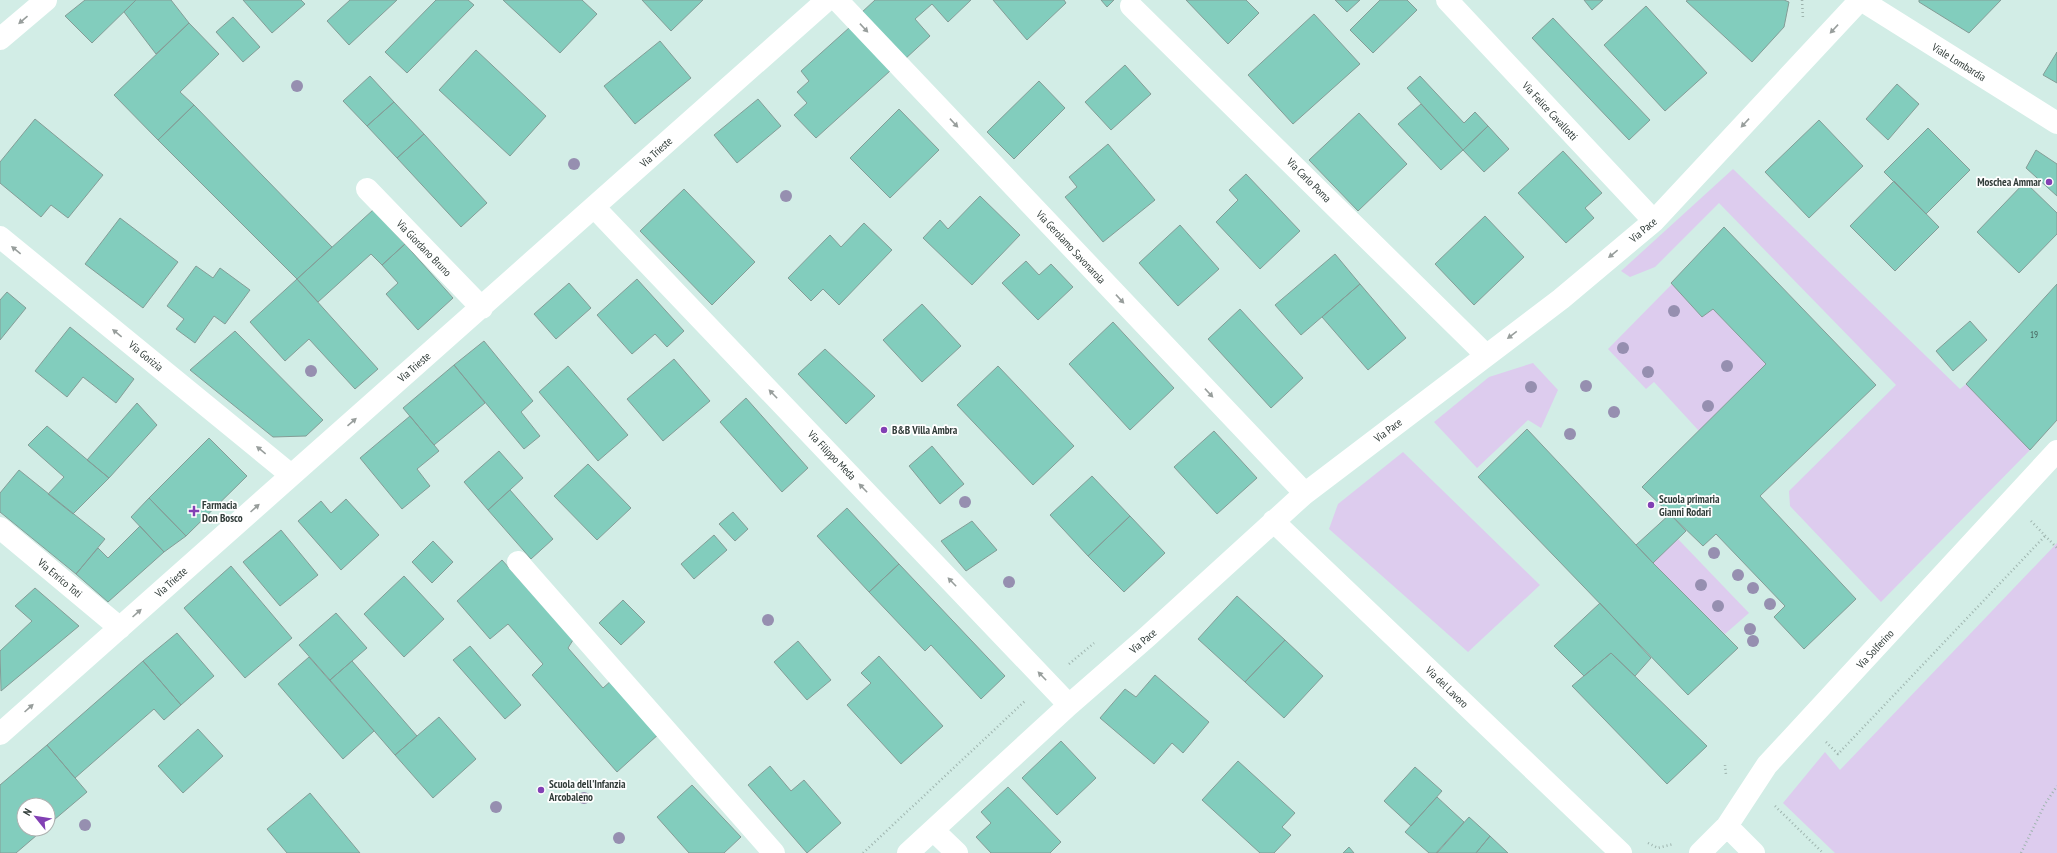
<svg xmlns="http://www.w3.org/2000/svg" width="2057" height="853" font-family="'PT Sans Narrow',sans-serif">
<rect width="100%" height="100%" fill="#d2ede6"/>
<path fill="#dce" d="M1733,169L1960,389L1966,384L2030,450L1881,602L1790,506L1789,491L1896,385L1719,203L1655,267L1630,277L1621,271Z
M1672,284L1713,309L1766,364L1699,431L1654,382L1646,389L1608,349Z
M1533,363L1558,390L1541,428L1528,420L1477,468L1434,422L1489,377Z
M1403,452L1540,585L1468,652L1329,529L1338,504Z
M1678,539L1749,613L1725,634L1652,562Z
M2057,543V853H1835L1783,803L1825,752L1840,770Z"/>
<path fill="#82cdbd" stroke="#849d97" d="M85,0H136L92,43L65,16Z
M136,0H171L189,23L156,54L124,12Z
M243,0H301L305,4L272,33Z
M350,0H397L349,45L327,21Z
M436,0H468L474,5L407,73L385,52Z
M503,0H582L597,14L560,53Z
M642,0H703L671,31Z
M875,0H971L948,22L932,4L915,19L930,36L904,60L861,13Z
M993,0H1064L1066,3L1027,40Z
M1101,0H1114L1107,7Z
M1186,0H1246L1259,13L1228,44Z
M1335,0H1360L1347,12Z
M1380,0H1407L1417,10L1373,53L1350,30Z
M1584,0H1603L1592,10Z
M1688,0H1784L1789,2L1784,27L1752,62L1686,1Z
M1919,0H2001L1969,33L1919,2Z
M1646,6L1707,73L1665,111L1604,45Z
M1314,14L1360,64L1293,124L1248,75Z
M233,17L260,47L243,62L216,32Z
M1553,18L1650,120L1629,140L1532,38Z
M189,23L219,54L180,92L194,105L158,140L114,95Z
M850,27L890,71L816,138L794,115L807,103L797,92L809,81L801,71Z
M660,41L691,78L635,124L604,86Z
M476,50L546,116L510,156L439,90Z
M2057,52V83L2043,75Z
M1125,65L1151,94L1111,130L1085,102Z
M370,76L394,102L367,126L343,101Z
M1420,76L1464,123L1475,112L1488,126L1463,150L1407,88Z
M1039,81L1065,108L1014,159L987,132Z
M1897,84L1919,104L1888,140L1866,119Z
M758,99L781,126L737,163L714,135Z
M394,102L424,134L397,158L367,126Z
M1421,104L1463,150L1441,170L1398,124Z
M194,105L332,247L297,279L158,140Z
M899,109L939,150L890,198L850,158Z
M1359,113L1407,164L1358,211L1309,160Z
M35,119L103,175L68,218L51,205L41,217L0,183V162Z
M1819,120L1863,166L1809,218L1765,172Z
M1488,126L1509,149L1484,172L1463,150Z
M1928,128L1970,170L1926,214L1884,172Z
M424,134L487,203L461,227L397,158Z
M1108,144L1155,200L1103,242L1065,197L1077,187L1069,177Z
M2036,150L2057,164V196L2026,168Z
M1563,151L1602,193L1585,208L1594,218L1566,243L1518,193Z
M1246,174L1300,231L1260,269L1216,222L1238,200L1229,190Z
M1894,181L1939,227L1895,271L1850,226Z
M2025,182L2057,213V234L2019,273L1977,232Z
M684,189L755,262L712,305L640,231Z
M980,196L1020,235L972,285L923,238L940,220L948,229Z
M373,210L405,244L382,265L371,254L318,302L297,279Z
M1485,216L1524,257L1474,305L1435,264Z
M120,218L178,262L143,308L85,264Z
M864,223L892,250L839,305L823,289L811,301L788,278L830,235L841,247Z
M1180,225L1219,269L1178,306L1139,263Z
M1724,227L1876,385L1760,496L1856,599L1804,649L1774,617L1785,606L1716,534L1703,546L1642,487L1766,364L1713,309L1702,317L1671,283Z
M405,244L453,298L418,330L386,294L398,283L382,265Z
M1335,254L1360,284L1301,335L1275,305Z
M1026,261L1039,275L1051,264L1073,287L1038,320L1002,283Z
M196,266L213,278L220,268L250,290L225,324L214,316L195,343L176,329L184,319L167,306Z
M297,279L378,369L355,389L309,339L285,361L250,322Z
M637,279L684,331L667,347L655,334L632,354L597,315Z
M569,283L591,308L556,339L534,314Z
M1360,284L1406,338L1368,370L1322,317Z
M2057,284V420L2030,450L1966,384Z
M7,292L26,308L0,340V300Z
M922,304L961,346L922,382L883,340Z
M1240,309L1303,378L1271,408L1208,339Z
M1970,321L1987,340L1953,371L1936,351Z
M1113,322L1174,388L1130,430L1069,364Z
M70,327L134,379L116,403L83,377L67,397L35,371Z
M235,331L323,420L306,436L273,437L190,370Z
M484,341L533,401L521,412L540,436L524,449L454,365Z
M825,349L875,396L846,424L798,374Z
M674,359L710,401L663,441L627,399Z
M454,365L485,403L434,445L403,408Z
M568,366L628,435L598,461L539,392Z
M998,366L1074,446L1033,485L957,405Z
M746,398L808,468L782,492L720,422Z
M137,403L157,425L109,478L87,460Z
M410,416L439,451L417,469L430,486L402,509L360,458Z
M47,426L109,478L73,514L48,494L64,477L28,445Z
M1527,429L1652,562L1738,648L1688,695L1478,477Z
M1214,431L1257,478L1217,514L1174,467Z
M209,438L247,476L186,536L149,498Z
M932,446L964,484L940,504L909,466Z
M499,451L523,478L488,510L464,482Z
M588,464L631,508L597,540L554,496Z
M19,470L105,539L76,574L0,512V493Z
M1092,476L1130,516L1088,556L1050,515Z
M510,490L553,539L531,559L488,510Z
M149,498L186,536L164,552L131,517Z
M346,499L379,535L341,570L298,521L321,501L331,513Z
M847,508L899,564L869,592L817,536Z
M733,512L748,529L735,541L719,524Z
M1670,514L1686,531L1653,563L1636,545Z
M1130,516L1165,553L1124,592L1088,556Z
M972,521L997,550L966,571L941,541Z
M140,526L164,552L108,602L76,574L98,548L108,558Z
M281,530L318,575L280,606L243,562Z
M714,535L727,550L694,579L681,564Z
M433,541L453,562L432,583L412,562Z
M502,560L573,640L568,648L603,688L613,679L660,733L617,772L532,675L543,664L508,624L490,639L457,601Z
M899,564L1005,676L981,699L931,645L925,651L869,592Z
M231,566L292,638L245,678L184,608Z
M404,576L444,619L404,657L364,614Z
M35,588L79,626L1,691L0,651L32,621L15,606Z
M1237,596L1285,640L1245,682L1198,639Z
M623,600L645,622L621,645L599,623Z
M1600,603L1651,658L1635,676L1611,653L1584,676L1554,646Z
M336,613L367,648L330,680L299,645Z
M177,633L214,676L181,705L143,661Z
M1285,640L1323,676L1284,718L1245,682Z
M798,641L831,680L807,700L774,662Z
M470,646L521,705L505,719L453,660Z
M1611,653L1707,746L1667,784L1572,686Z
M879,656L943,726L901,764L847,705L871,683L861,673Z
M309,657L374,731L343,759L278,684Z
M143,661L181,705L164,720L154,709L75,778L47,745Z
M352,661L417,736L395,755L330,680Z
M1155,675L1209,722L1183,753L1172,743L1154,764L1100,718L1125,689L1136,697Z
M439,717L476,759L433,798L395,755Z
M198,729L223,756L183,793L158,766Z
M1061,741L1096,778L1057,815L1022,778Z
M47,745L87,792L48,825V805H24V829H44L16,853H0V785Z
M1238,761L1295,813L1282,827L1291,835L1274,853H1260L1202,800Z
M770,766L791,791L804,780L841,823L807,853L748,785Z
M1415,767L1442,791L1411,826L1384,801Z
M692,785L741,837L724,853H689L657,817Z
M1008,787L1061,842L1050,853H991L976,837L991,823L981,812Z
M310,793L360,853H287L267,829Z
M1437,797L1464,822L1436,853H1429L1405,832Z
M1469,817L1490,836L1476,853H1437Z
M1490,836L1508,853H1476Z
M1349,847L1354,853H1343Z"/>
<g fill="none" stroke-linecap="round" stroke-linejoin="round">
<path stroke="#9eb4ae" stroke-width="2.5" stroke-dasharray="1 3" stroke-linecap="butt" d="M1802,0L1803,19
M2031,521L2057,548
M1069,664L1094,643
M1826,742L1838,754L2045,536
M1725,765L1726,775
M1775,806L1823,853
M1648,843L1658,848L1673,844
M863,853L1025,701
M2021,853L2045,804L2057,786"/>
<path stroke="#fff" stroke-width="22" d="M837,0L1298,486L1303,495
M1447,0L1654,221
M1861,0L2057,123
M1131,6L1486,355
M0,39L46,0
M367,189L482,308
M594,207L1069,705
M0,237L291,475
M1273,521L1621,853
M0,528L120,628
M518,562L774,853
M0,734L827,0
M1727,826L1754,853
M933,830L957,853
M908,853L1069,705L1147,637L1303,495L1561,299L1654,221L1860,0
M1700,853L1727,826L1767,765L2057,451"/>
</g>
<g fill="#968fb0">
<circle cx="297" cy="86" r="6"/>
<circle cx="574" cy="164" r="6"/>
<circle cx="786" cy="196" r="6"/>
<circle cx="1674" cy="311" r="6"/>
<circle cx="1623" cy="348" r="6"/>
<circle cx="1727" cy="366" r="6"/>
<circle cx="311" cy="371" r="6"/>
<circle cx="1648" cy="372" r="6"/>
<circle cx="1586" cy="386" r="6"/>
<circle cx="1531" cy="387" r="6"/>
<circle cx="1708" cy="406" r="6"/>
<circle cx="1614" cy="412" r="6"/>
<circle cx="1570" cy="434" r="6"/>
<circle cx="965" cy="502" r="6"/>
<circle cx="1714" cy="553" r="6"/>
<circle cx="1738" cy="575" r="6"/>
<circle cx="1009" cy="582" r="6"/>
<circle cx="1701" cy="585" r="6"/>
<circle cx="1753" cy="588" r="6"/>
<circle cx="1770" cy="604" r="6"/>
<circle cx="1718" cy="606" r="6"/>
<circle cx="768" cy="620" r="6"/>
<circle cx="1750" cy="629" r="6"/>
<circle cx="1753" cy="641" r="6"/>
<circle cx="584" cy="798" r="6"/>
<circle cx="496" cy="807" r="6"/>
<circle cx="85" cy="825" r="6"/>
<circle cx="619" cy="838" r="6"/>
</g>
<defs><path id="oneway-solid" d="M-6-.8H1V-3.2L6.5 0L1 3.2V.8H-6Z"/></defs>
<g fill="#989e9c">
<use href="#oneway-solid" transform="translate(23 20) rotate(139)"/>
<use href="#oneway-solid" transform="translate(864 28) rotate(47)"/>
<use href="#oneway-solid" transform="translate(1834 29) rotate(133)"/>
<use href="#oneway-solid" transform="translate(954 123) rotate(47)"/>
<use href="#oneway-solid" transform="translate(1745 123) rotate(133)"/>
<use href="#oneway-solid" transform="translate(16 250) rotate(-141)"/>
<use href="#oneway-solid" transform="translate(1613 254) rotate(141)"/>
<use href="#oneway-solid" transform="translate(1120 299) rotate(47)"/>
<use href="#oneway-solid" transform="translate(117 333) rotate(-141)"/>
<use href="#oneway-solid" transform="translate(1512 335) rotate(143)"/>
<use href="#oneway-solid" transform="translate(1209 393) rotate(47)"/>
<use href="#oneway-solid" transform="translate(773 394) rotate(-134)"/>
<use href="#oneway-solid" transform="translate(352 422) rotate(-41)"/>
<use href="#oneway-solid" transform="translate(261 450) rotate(-141)"/>
<use href="#oneway-solid" transform="translate(863 488) rotate(-134)"/>
<use href="#oneway-solid" transform="translate(255 508) rotate(-42)"/>
<use href="#oneway-solid" transform="translate(952 582) rotate(-134)"/>
<use href="#oneway-solid" transform="translate(137 613) rotate(-42)"/>
<use href="#oneway-solid" transform="translate(1042 676) rotate(-134)"/>
<use href="#oneway-solid" transform="translate(29 708) rotate(-42)"/>
</g>
<g fill="#8240b4" stroke="#fff" stroke-width="1.5">
<circle cx="2049" cy="182" r="4"/>
<circle cx="884" cy="430" r="4"/>
<circle cx="1651" cy="505" r="4"/>
<path d="M192 505h4v4h4v4h-4v4h-4v-4h-4v-4h4z"/>
<circle cx="541" cy="790" r="4"/>
</g>
<g text-anchor="middle" dominant-baseline="central" stroke-width="3.5" stroke-linejoin="round" paint-order="stroke">
<g font-size="9" fill="#45605a">
<text x="2034" y="334">19</text>
</g>
<g font-size="11" fill="#313c39" stroke="#fff">
<text transform="translate(1959 62) rotate(32)">Viale Lombardia</text>
<text transform="translate(1550 111) rotate(47)">Via Felice Cavallotti</text>
<text transform="translate(656 152) rotate(-42)">Via Trieste</text>
<text transform="translate(1309 180) rotate(45)">Via Carlo Poma</text>
<text transform="translate(1643 230) rotate(-40)">Via Pace</text>
<text transform="translate(1071 247) rotate(47)">Via Gerolamo Savonarola</text>
<text transform="translate(424 248) rotate(46)">Via Giordano Bruno</text>
<text transform="translate(146 356) rotate(39)">Via Gorizia</text>
<text transform="translate(414 367) rotate(-41)">Via Trieste</text>
<text transform="translate(1388 430) rotate(-37)">Via Pace</text>
<text transform="translate(832 455) rotate(46)">Via Filippo Meda</text>
<text transform="translate(60 578) rotate(40)">Via Enrico Toti</text>
<text transform="translate(171 582) rotate(-42)">Via Trieste</text>
<text transform="translate(1143 641) rotate(-41)">Via Pace</text>
<text transform="translate(1875 649) rotate(-47)">Via Solferino</text>
<text transform="translate(1447 687) rotate(44)">Via del Lavoro</text>
</g>
<g font-size="11" font-weight="bold" fill="#313c39" stroke="#fff" text-anchor="start">
<text x="2041" y="182" text-anchor="end">Moschea Ammar</text>
<text x="892" y="430">B&amp;B Villa Ambra</text>
<text x="1659" y="499">Scuola primaria<tspan x="1659" dy="13">Gianni Rodari</tspan></text>
<text x="202" y="505">Farmacia<tspan x="202" dy="13">Don Bosco</tspan></text>
<text x="549" y="784">Scuola dell'Infanzia<tspan x="549" dy="13">Arcobaleno</tspan></text>
</g>
</g>
<g transform="translate(36 817) rotate(300)"><circle r="19" fill="#ffffff" stroke="#adb1b0"/>
<path d="M0-3L7 15L0 10L-7 15Z" fill="#8240b4"/>
<text y="-6" font-size="11" font-weight="bold" text-anchor="middle" fill="#313c39">N</text>
</g>
</svg>
